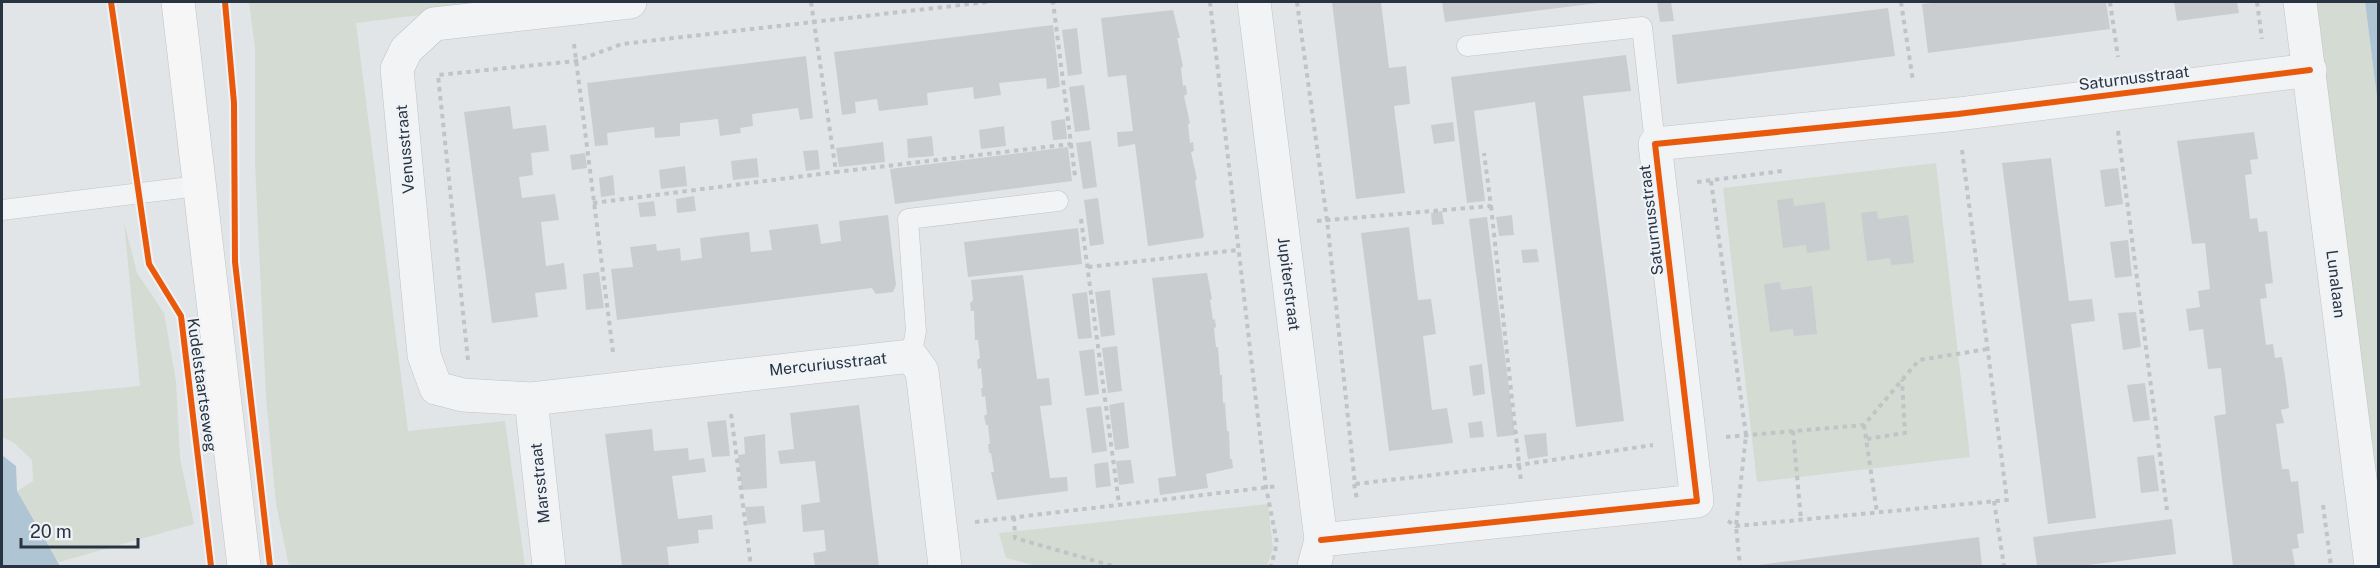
<svg xmlns="http://www.w3.org/2000/svg" width="2380" height="568" font-family="'Public Sans',sans-serif">
<rect width="100%" height="100%" fill="#e2e5e7"/>
<path fill="#d4dbd2" d="M249,2H524L356,23L408,431L505,421L525,566H289L276,504L266,397L255,164V48Z
M2314,2H2365L2378,105V522Z
M1936,163L1970,457L1757,482L1723,188Z
M124,222L137,273L164,313L176,381L180,458L194,524L59,562L45,545L17,491L33,481L32,460L14,443L2,437V399L140,386Z
M1268,504L1273,548L1267,566H1037L1006,558L999,533Z"/>
<path fill="#b0c5d3" d="M2365,2H2378V105Z
M2,455L16,466L17,491L60,566H2Z"/>
<path fill="#cacdcf" d="M1332,2H1381L1389,68L1406,66L1410,104L1394,106L1405,193L1356,199Z
M1442,2H1598V3L1445,22Z
M1657,2H1671L1674,21L1660,22Z
M1942,2H2106L2110,29L1928,53L1922,4Z
M2174,2H2237L2239,13L2177,21Z
M1888,8L1895,56L1677,84L1672,35Z
M1173,10L1180,38H1177L1183,66L1181,68L1183,86L1186,85L1187,94L1184,96L1190,123L1188,124L1190,143L1193,142L1194,151L1191,152L1197,179L1195,181L1204,236L1202,238L1148,246L1135,144L1118,147L1117,132L1133,131L1126,75L1108,77L1101,18Z
M1053,25L1060,87L1047,89L1046,78L999,83L1001,95L974,99L973,87L927,93L928,105L879,111L877,99L855,102L856,113L842,115L834,52Z
M1077,28L1082,74L1068,76L1062,30Z
M1626,55L1631,91L1583,96L1624,421L1576,427L1535,102L1474,111L1485,201L1467,203L1451,77Z
M806,56L813,118L800,120L798,108L752,114L753,126L740,128L741,133L720,136L718,119L680,123V136L668,137L655,138L654,127L607,133L608,145L595,146L587,83Z
M1084,85L1090,130L1075,132L1069,87Z
M510,106L513,129L546,125L549,151L531,153L533,175L519,177L522,198L555,194L559,220L541,222L546,266L564,263L567,289L535,293L538,317L492,323L464,112Z
M1065,119L1067,139L1053,140L1051,121Z
M1453,122L1455,141L1434,144L1431,125Z
M1004,126L1006,146L981,149L979,130Z
M2254,132L2258,159L2250,160L2252,174L2245,175L2250,219L2257,218L2259,232L2267,231L2273,283L2265,284L2267,298L2260,299L2266,345L2273,344L2275,358L2282,357L2286,382L2289,408L2281,410L2284,423L2276,424L2282,469H2289L2291,482L2298,481L2304,533L2297,534L2299,548L2292,549L2295,566H2233L2214,416L2226,414L2221,368L2208,369L2203,329L2189,331L2186,309L2200,307L2198,291L2210,289L2205,243L2192,244L2177,141Z
M932,136L934,156L908,158L907,139Z
M1091,141L1097,187L1083,189L1076,143Z
M883,142L885,162L839,167L836,148Z
M1068,147L1072,181L895,204L890,169Z
M818,150L820,169L806,171L803,151Z
M585,153L587,168L572,170L570,155Z
M757,158L759,177L733,180L731,161Z
M2051,158L2069,301L2092,299L2095,321L2071,324L2096,518L2048,524L2002,163Z
M685,166L687,186L661,189L659,170Z
M2118,168L2123,204L2105,207L2100,170Z
M613,175L615,195L601,197L599,178Z
M694,196L696,211L677,213L676,199Z
M1098,198L1104,244L1090,246L1084,200Z
M1793,198L1794,206L1825,202L1830,250L1807,253L1806,245L1783,248L1777,200Z
M654,201L656,216L640,217L638,203Z
M1442,211L1444,224L1432,225L1431,213Z
M1877,211L1878,219L1908,215L1914,263L1891,265L1890,258L1867,261L1861,213Z
M888,215L896,285L893,292L876,294L872,288L617,320L611,269L633,267L630,247L656,244L657,251L680,248L681,261L702,258L700,238L749,232L751,252L772,250L769,230L818,224L821,244L841,241L839,221Z
M1512,215L1514,235L1499,236L1496,217Z
M1487,217L1515,435L1497,437L1469,219Z
M1409,227L1418,300L1431,299L1436,334L1423,336L1432,410L1447,408L1453,443L1389,451L1361,233Z
M1078,228L1082,264L968,277L964,242Z
M2128,240L2132,276L2115,278L2110,242Z
M1537,249L1539,262L1523,263L1521,250Z
M599,272L604,308L586,310L583,274Z
M1207,273L1212,299L1210,300L1213,320L1215,319L1216,327L1214,328L1216,347H1218L1220,375H1222L1223,403H1225L1227,431H1229L1230,459H1232L1233,468L1206,474L1208,488L1160,495L1158,478L1176,476L1152,278Z
M1023,275L1037,379L1049,378L1052,405L1040,406L1050,478L1067,477L1068,491L997,500L991,472H994L991,453H989L988,444H990L988,425H986L984,416L987,414L985,396L982,397L981,388H983L981,368L978,369L977,360L980,358L978,340H975L974,311H971L970,303L973,300L971,280Z
M1780,282L1781,290L1812,286L1817,334L1794,336L1793,329L1770,332L1764,284Z
M1110,290L1115,335L1101,337L1095,292Z
M1087,292L1092,338L1078,339L1072,294Z
M2136,312L2141,347L2123,350L2118,313Z
M1117,346L1122,391L1108,393L1102,348Z
M1094,349L1099,394L1085,396L1079,351Z
M1482,364L1485,394L1473,396L1469,366Z
M2145,383L2150,420L2133,422L2127,385Z
M1124,402L1129,448L1115,450L1109,405Z
M859,405L879,566H815L813,553L826,551L824,530L803,532L801,505L820,502L815,461L780,464L778,451L794,449L790,413Z
M1101,406L1107,451L1092,453L1086,408Z
M726,420L730,456L712,457L707,422Z
M1482,421L1484,437L1470,438L1468,423Z
M652,429L654,451L688,448L689,460L704,458L706,472L672,476L675,497L678,519L712,515L713,529L698,530L699,543L667,547L669,566H622L605,434Z
M1546,433L1548,456L1528,459L1524,435Z
M765,434L767,488L742,490L738,455L745,454L744,437Z
M2154,455L2159,491L2141,493L2137,457Z
M1131,460L1134,483L1119,485L1116,461Z
M1108,462L1111,486L1096,488L1094,464Z
M764,506L766,523L748,525L745,507Z
M2172,519L2176,554L2080,566H2037L2033,537Z
M1979,537L1982,566H1759V565Z"/>
<g fill="none" stroke-linecap="round" stroke-linejoin="round">
<defs>
<path id="lane" d="M1467,46L1642,27L1655,144
M2,210L198,186
M911,356L916,331L908,219L1058,201"/>
<path id="street" d="M630,2L434,24L406,50L397,69L424,355L436,388L463,395L531,399L911,356L922,371L945,566
M1254,2L1321,540L1314,566
M2300,2L2371,566
M531,399L549,566
M1321,540L1697,501L1655,144L1958,114L2310,70"/>
<path id="secondary" d="M178,2L244,566"/>
</defs>
<use href="#lane" stroke="#c0c3c5" stroke-width="21"/>
<use href="#street" stroke="#c0c3c5" stroke-width="34"/>
<use href="#secondary" stroke="#c0c3c5" stroke-width="34"/>
<path stroke="#c1c4c7" stroke-width="4" stroke-dasharray="4.5 4.5" stroke-linecap="butt" d="M811,2L836,172L1071,144L1053,2
M1210,2L1266,487L1277,543L1271,566
M1297,2L1327,220L1355,484L1519,465L1653,445
M1901,2L1913,81
M2110,2L2118,57
M2257,2L2262,39
M574,44L613,352
M2118,131L2167,510
M1071,144L1075,176
M1711,181L1746,435L1736,526L1740,566
M1697,182L1782,171
M593,203L836,172
M1491,206L1521,482
M1081,219L1119,504
M1317,221L1491,206L1484,153
M1088,267L1238,250
M468,360L438,75L576,61L622,44L987,2
M731,414L751,566
M1864,425L1877,513
M1793,431L1801,520
M1726,437L1864,425L1919,360L1988,349
M1867,439L1905,433L1902,380
M1354,484L1357,499
M1994,501L2004,566
M2323,505L2331,566
M1014,517L1015,538L1113,566
M1728,521L1736,526L2007,500L1962,150
M975,522L1278,486"/>
<use href="#lane" stroke="#f1f3f4" stroke-width="20"/>
<use href="#street" stroke="#f1f3f4" stroke-width="33"/>
<use href="#secondary" stroke="#f6f6f6" stroke-width="33"/>
<defs>
<path id="cycleway" d="M111,2L149,264L181,316L211,566
M225,2L234,103L235,262L270,566
M1321,540L1697,501L1655,144L1958,114L2310,70"/>
</defs>
<use href="#cycleway" stroke="#eff3f7" stroke-width="10"/>
<use href="#cycleway" stroke="#e8590c" stroke-width="6"/>
</g>
<g text-anchor="middle" dominant-baseline="central" stroke-width="4.5" stroke-linejoin="round" paint-order="stroke">
<g font-size="16" fill="#283441" stroke="#eff3f7">
<text transform="translate(2134 78) rotate(-7)">Saturnusstraat</text>
<text transform="translate(405 149) rotate(-95)">Venusstraat</text>
<text transform="translate(1651 220) rotate(-97)">Saturnusstraat</text>
<text transform="translate(1289 284) rotate(83)">Jupiterstraat</text>
<text transform="translate(2336 284) rotate(83)">Lunalaan</text>
<text transform="translate(828 364) rotate(-6)">Mercuriusstraat</text>
<text transform="translate(202 385) rotate(82)">Kudelstaartseweg</text>
<text transform="translate(540 483) rotate(-96)">Marsstraat</text>
</g>
</g>
<rect width="2380" height="568" fill="none" stroke="#283441" stroke-width="6"/>
<path d="M21 538v9h117v-9" fill="none" stroke="#283441" stroke-width="3"/>
<text x="30" y="538" font-size="18" fill="#283441" stroke="#eff3f7" stroke-width="4.5" paint-order="stroke">20 m</text>
</svg>
